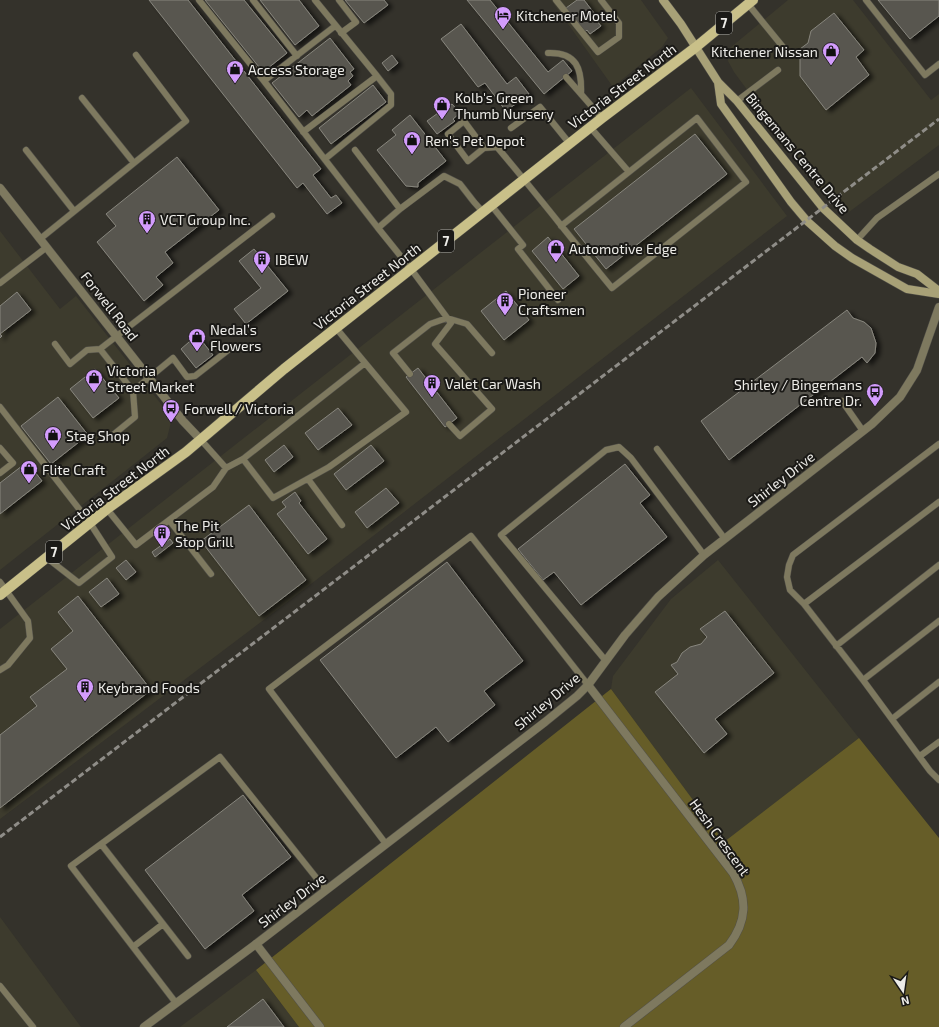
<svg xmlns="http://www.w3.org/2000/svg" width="939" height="1027" font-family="'Exo 2',sans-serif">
<defs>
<filter id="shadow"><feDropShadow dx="4.5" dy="2.5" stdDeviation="2" flood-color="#0009"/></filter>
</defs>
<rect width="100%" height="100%" fill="#34322b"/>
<path fill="#3d3b2d" d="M551,0H641L668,38L662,47L613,87Z
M788,0H853L931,100L939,94V145L849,212L827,192L817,185L734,72L728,61L730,48Z
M691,88L787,216L298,594L0,819V629Z
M0,231L60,309L76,296L172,418L167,438L0,570Z
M718,560L859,738L724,843L611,689L613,676L671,599Z
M0,917L81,1027H0Z
M256,970L299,1027H180Z"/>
<path fill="#665d28" d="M611,689L724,842L859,738L939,838V1027H299L256,970Z"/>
<path fill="#58574f" stroke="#88867e" filter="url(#shadow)" d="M149,0H188L321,169L313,175L331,198L336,195L342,203L327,214L303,183L297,188Z
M205,0H244L287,53L263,72Z
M260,0H299L319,26L295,45Z
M345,0H384L388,5L364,23Z
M467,0H490L548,72L563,60L572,71L544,94Z
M577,0H584L594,13L592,15L601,26L590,34L587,30L585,32L566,8Z
M878,0H939V16L910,39Z
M834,13L864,50L856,57L869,75L826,110L800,76V49L808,43L811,31Z
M461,24L507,84L516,77L529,94L506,111L485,83L478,87L441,39Z
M330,38L354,69L350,72L353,76L348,81L351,85L312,116L307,110L299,117L272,83Z
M392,55L398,63L388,71L382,63Z
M373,85L386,102L331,144L319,128Z
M452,104L460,113L453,119L455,121L437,134L427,121L445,108V109Z
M410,115L446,161L418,183V187L406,186L377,150L396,135L392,130Z
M695,134L727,174L606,269L574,229Z
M177,157L219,210L165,252L173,263L156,277L163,285L144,301L97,242L116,226L106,214Z
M548,237L579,276L563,289L532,251Z
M254,249L288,291L246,324L234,309L261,288L239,261Z
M506,291L529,320L504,340L481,311Z
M17,292L31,310L0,334L2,336L0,338V306Z
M847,310L853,318L864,322L871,328L876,343L875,353L867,363L862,357L729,460L701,421Z
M197,335L213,355L196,368L181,349Z
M418,368L457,418L445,427L406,377Z
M95,369L119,398L93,418L70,389Z
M58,397L88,435L51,464L21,426Z
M338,408L352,425L318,450L305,433Z
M284,445L293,457L274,472L265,460Z
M371,445L384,461L346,490L334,474Z
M27,462L42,481L0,514V483Z
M625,464L650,495L640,503L667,537L581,605L554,572L543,580L518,549Z
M386,488L399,503L367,528L355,512Z
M295,492L301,501L299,503L327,539L308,554L277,514L286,507L282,502Z
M249,505L306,580L259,616L201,541Z
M170,539L173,543L155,557L152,552Z
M126,560L136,572L126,580L116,568Z
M447,562L523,661L484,691L495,705L448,742L436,727L396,758L320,660Z
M107,578L119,594L101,607L89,592Z
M78,596L151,690L0,808V735L37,706L30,697L67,669L51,649L73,631L58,612Z
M725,611L774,673L715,719L727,734L704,753L655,692L678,674L671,665L677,662L682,653L690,647L701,644L707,637L700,629Z
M243,795L291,857L242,895L254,911L205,949L145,870Z
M263,999L284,1027H227Z"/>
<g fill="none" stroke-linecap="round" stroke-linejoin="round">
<defs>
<path id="service" d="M199,0L264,81L378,228
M253,0L297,56
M339,0L356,22L341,33
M556,0L598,52L619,37V23L601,0
M866,0L925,75L939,64
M748,4L783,47
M548,53C577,52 582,69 581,94
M566,77L602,118
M264,81L335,26
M82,98L134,163
M737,101L778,70
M590,127L629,172
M511,128L540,107L570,144
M303,132L377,76L315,0
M484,148L468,161L448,134L464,121L484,148L497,147C536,193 573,241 612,288L746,182L697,118L561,226
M26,150L74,211
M355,150L400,209
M325,159L391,105V94L377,76
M491,205L523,245L518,249L558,300
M40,239L186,121L136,55
M857,240L877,218L939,174
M0,283L47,247
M55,344L70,364L87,350L100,349
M227,351L195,376L187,377L173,358L133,391L100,349L272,216
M410,374L393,353L430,324L447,318L467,324L492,353
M842,401L863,431
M0,407L90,523L112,557L79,583L47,558
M449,424L460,436L492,409L435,344L451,323L411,269L378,228L400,209L444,176L460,184L474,202L483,212
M108,439L135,417L133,391
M201,440L226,468
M939,444L793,555L789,565L787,577L790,590L804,604L863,680L930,771L939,780
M0,448L13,463L0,473
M657,449L725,539
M243,459L273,498L329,467L406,412L336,328
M308,479L342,525
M107,509L136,545L213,487L226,468L243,459L365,363
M169,520L211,574
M0,582L28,621L30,638L8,665L0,670
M804,604L939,502
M836,646L939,565
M606,661L501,535L606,450L619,447L631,458L704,555
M863,680L939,621
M892,719L939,682
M920,756L939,742
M101,844L188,956
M386,844L269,689L471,536L588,685
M133,947L163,924
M0,986L33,1027
M176,1003L71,866L220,757L326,890"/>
<path id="minor" d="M0,188L183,421L201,440
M588,685L733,873C748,899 747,921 729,945L624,1027
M256,944L320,1027"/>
<path id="tertiary" d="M144,1027L256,944L545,722L577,696L588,685L625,635L658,597L704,555L872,424L900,397L917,370L939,307"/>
<path id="secondary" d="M663,0L681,24L718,82L737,101L823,208L857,240L870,249L898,267L917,274L939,291
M718,82L721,104L791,202L807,221L835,246L852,258L907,289L939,294"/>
<path id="primary" d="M0,595L107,509L186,452L284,369L602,118L696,47L753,0"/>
</defs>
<use href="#service" stroke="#525049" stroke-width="7"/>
<use href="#minor" stroke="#525049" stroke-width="9"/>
<use href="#tertiary" stroke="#525049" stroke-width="9"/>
<use href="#secondary" stroke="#525049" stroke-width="9"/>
<use href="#primary" stroke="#525049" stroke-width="11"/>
<use href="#service" stroke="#7e795f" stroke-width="6"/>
<use href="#minor" stroke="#7e795f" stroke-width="8"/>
<use href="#tertiary" stroke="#7e795f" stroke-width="8"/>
<use href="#secondary" stroke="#a8a177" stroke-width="8"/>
<use href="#primary" stroke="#c9c089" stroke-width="10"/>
<path stroke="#8f8d88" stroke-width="3" stroke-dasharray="6 3" stroke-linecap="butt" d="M0,837L939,119"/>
</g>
<defs>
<symbol id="hotel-pin" viewBox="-11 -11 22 30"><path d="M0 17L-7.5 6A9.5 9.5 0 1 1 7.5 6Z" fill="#d39cfd" stroke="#1b1a17"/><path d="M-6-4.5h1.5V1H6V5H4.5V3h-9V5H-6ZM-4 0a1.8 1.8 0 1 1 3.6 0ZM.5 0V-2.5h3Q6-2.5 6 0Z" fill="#111"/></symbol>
<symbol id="shop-pin" viewBox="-11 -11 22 30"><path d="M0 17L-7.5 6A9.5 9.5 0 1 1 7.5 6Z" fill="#d39cfd" stroke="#1b1a17"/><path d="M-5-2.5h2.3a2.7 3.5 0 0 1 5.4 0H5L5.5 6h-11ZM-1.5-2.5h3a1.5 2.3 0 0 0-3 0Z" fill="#111"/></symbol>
<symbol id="building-pin" viewBox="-11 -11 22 30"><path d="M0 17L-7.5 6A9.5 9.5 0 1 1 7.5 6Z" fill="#d39cfd" stroke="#1b1a17"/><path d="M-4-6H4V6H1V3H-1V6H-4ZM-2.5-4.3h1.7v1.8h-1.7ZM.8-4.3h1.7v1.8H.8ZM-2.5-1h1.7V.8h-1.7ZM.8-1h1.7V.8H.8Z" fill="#111"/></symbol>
<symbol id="bus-pin" viewBox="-11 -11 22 30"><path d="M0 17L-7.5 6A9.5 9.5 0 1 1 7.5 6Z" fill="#d39cfd" stroke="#1b1a17"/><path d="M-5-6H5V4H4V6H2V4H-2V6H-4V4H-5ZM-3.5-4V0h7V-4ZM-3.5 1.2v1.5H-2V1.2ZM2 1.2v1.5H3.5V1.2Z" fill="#111"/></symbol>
</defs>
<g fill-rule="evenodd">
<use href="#hotel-pin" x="493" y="5" width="20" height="27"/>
<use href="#shop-pin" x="821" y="41" width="20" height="27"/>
<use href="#shop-pin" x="225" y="59" width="20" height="27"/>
<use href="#shop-pin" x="432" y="95" width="20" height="27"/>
<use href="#shop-pin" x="402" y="130" width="20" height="27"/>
<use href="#building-pin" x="137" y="209" width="20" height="27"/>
<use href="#shop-pin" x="546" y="238" width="20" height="27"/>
<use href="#building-pin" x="252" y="249" width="20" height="27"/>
<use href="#building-pin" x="495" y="291" width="20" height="27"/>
<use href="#shop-pin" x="187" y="327" width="20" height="27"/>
<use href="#shop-pin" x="84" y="368" width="20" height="27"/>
<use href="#building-pin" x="422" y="373" width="20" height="27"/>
<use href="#bus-pin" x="865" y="382" width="20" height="27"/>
<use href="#bus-pin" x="161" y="398" width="20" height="27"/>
<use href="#shop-pin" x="43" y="425" width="20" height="27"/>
<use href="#shop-pin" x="19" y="459" width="20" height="27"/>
<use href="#building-pin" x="152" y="523" width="20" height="27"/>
<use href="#building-pin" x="75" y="677" width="20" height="27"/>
</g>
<g text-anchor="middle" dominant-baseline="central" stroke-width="4" stroke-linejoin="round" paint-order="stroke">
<g fill="#1b1a17" stroke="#aeada9" stroke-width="1">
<rect x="716" y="12" width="16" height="22" rx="3"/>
<rect x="438" y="230" width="16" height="22" rx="3"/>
<rect x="46" y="541" width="16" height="22" rx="3"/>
</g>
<g font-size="13" font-weight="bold" fill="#edece8">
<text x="724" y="23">7</text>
<text x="446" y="241">7</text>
<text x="54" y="552">7</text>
</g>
<g font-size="14" fill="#edece8" stroke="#1b1a17" text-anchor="start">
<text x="516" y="15">Kitchener Motel</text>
<text x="818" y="51" text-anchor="end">Kitchener Nissan</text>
<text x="248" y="69">Access Storage</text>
<text x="455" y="97">Kolb's Green<tspan x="455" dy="16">Thumb Nursery</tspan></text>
<text x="425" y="140">Ren's Pet Depot</text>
<text x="160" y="219">VCT Group Inc.</text>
<text x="569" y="248">Automotive Edge</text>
<text x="275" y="259">IBEW</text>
<text x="518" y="293">Pioneer<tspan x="518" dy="16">Craftsmen</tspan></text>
<text x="210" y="329">Nedal’s<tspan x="210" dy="16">Flowers</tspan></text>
<text x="107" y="370">Victoria<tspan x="107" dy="16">Street Market</tspan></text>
<text x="445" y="383">Valet Car Wash</text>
<text x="862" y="384" text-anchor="end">Shirley / Bingemans<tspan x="862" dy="16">Centre Dr.</tspan></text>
<text x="184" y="408">Forwell / Victoria</text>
<text x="66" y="435">Stag Shop</text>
<text x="42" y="469">Flite Craft</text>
<text x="175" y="525">The Pit<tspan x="175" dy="16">Stop Grill</tspan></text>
<text x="98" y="687">Keybrand Foods</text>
</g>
<g font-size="14" fill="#edece8" stroke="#1b1a17">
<text transform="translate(622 86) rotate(-37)">Victoria Street North</text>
<text transform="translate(798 153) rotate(50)">Bingemans Centre Drive</text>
<text transform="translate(367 286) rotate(-38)">Victoria Street North</text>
<text transform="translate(110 306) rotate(52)">Forwell Road</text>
<text transform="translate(781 479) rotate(-38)">Shirley Drive</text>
<text transform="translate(115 488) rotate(-37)">Victoria Street North</text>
<text transform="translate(547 701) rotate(-40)">Shirley Drive</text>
<text transform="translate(720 837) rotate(54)">Hesh Crescent</text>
<text transform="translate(292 900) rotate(-37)">Shirley Drive</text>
</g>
</g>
<g transform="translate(903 991) rotate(167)" stroke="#1b1a17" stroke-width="3" paint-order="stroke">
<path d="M0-3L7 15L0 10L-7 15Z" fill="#edece8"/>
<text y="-6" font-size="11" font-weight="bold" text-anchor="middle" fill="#edece8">N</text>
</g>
</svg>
